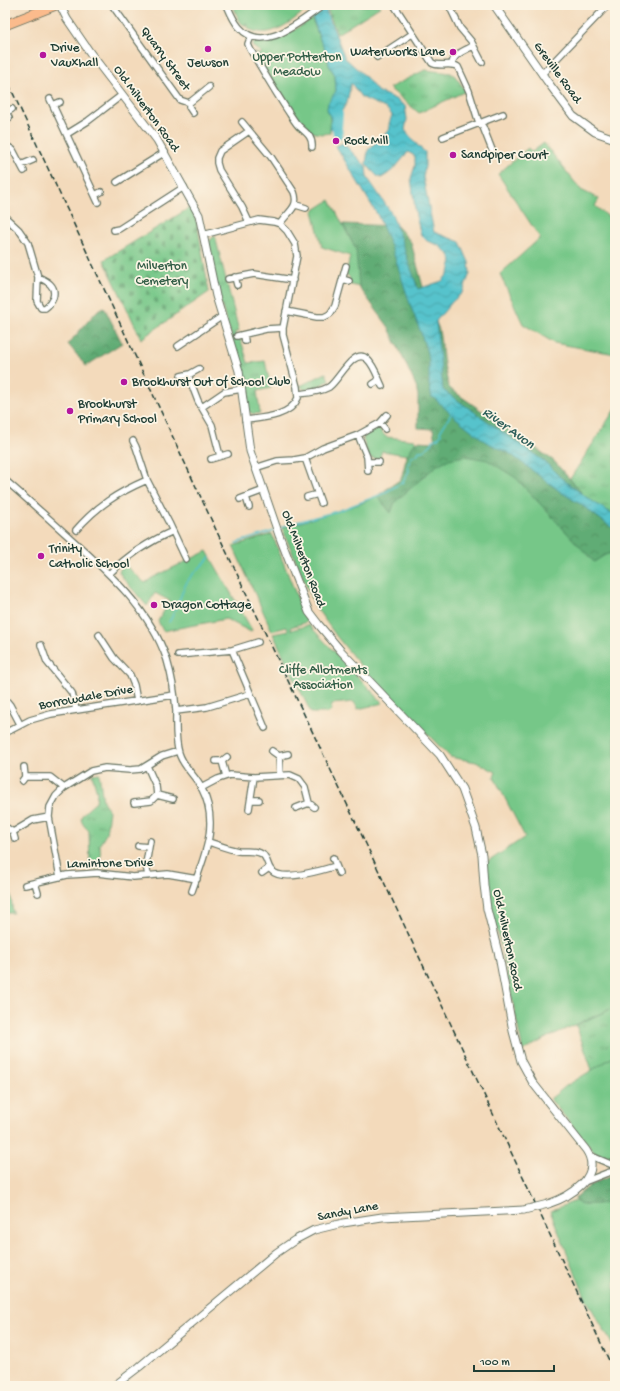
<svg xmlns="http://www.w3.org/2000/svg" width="620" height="1391" font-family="'Gochi Hand',sans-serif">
<defs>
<pattern id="grass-tufts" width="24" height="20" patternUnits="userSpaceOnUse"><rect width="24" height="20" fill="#76c788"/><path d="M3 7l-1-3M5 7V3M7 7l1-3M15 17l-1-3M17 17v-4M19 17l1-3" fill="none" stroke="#60a370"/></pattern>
<pattern id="forest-crowns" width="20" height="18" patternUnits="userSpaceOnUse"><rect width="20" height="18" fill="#60ac74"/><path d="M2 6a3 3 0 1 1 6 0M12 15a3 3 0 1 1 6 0" fill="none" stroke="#4f8d60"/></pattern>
<pattern id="cemetery-stones" width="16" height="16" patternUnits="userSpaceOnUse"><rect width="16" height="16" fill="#76c788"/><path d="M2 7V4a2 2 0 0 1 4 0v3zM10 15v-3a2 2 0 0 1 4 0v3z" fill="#60a370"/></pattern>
<pattern id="water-waves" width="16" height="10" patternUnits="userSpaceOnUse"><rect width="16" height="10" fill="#56c3cc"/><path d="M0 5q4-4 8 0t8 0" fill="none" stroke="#47a0a6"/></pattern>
</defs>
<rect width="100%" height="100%" fill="#fcf5e5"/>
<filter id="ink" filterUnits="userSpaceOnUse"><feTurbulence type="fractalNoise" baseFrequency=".025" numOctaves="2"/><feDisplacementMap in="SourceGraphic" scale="8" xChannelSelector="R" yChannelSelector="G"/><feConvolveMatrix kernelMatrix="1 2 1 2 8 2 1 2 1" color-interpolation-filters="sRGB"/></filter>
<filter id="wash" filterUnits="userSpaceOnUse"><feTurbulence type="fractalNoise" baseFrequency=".012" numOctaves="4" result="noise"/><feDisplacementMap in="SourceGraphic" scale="16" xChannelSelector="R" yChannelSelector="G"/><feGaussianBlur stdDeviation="0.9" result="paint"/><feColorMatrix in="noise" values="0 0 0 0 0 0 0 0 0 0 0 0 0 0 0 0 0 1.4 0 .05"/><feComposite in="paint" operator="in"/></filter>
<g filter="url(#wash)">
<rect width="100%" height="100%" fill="#f3dabb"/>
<path fill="url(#grass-tufts)" stroke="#4a825e" d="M332,5H380L381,6L337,34L327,8Z
M425,70L451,73L455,76L466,91L419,113L389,88Z
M215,236L239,331L235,332L236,338L241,340L248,363L265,361L271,388L257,391L260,413L254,414L249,412L247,406L242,372L219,297L209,246L210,240Z
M326,373L329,380L319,386L305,390L300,386Z
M615,409V524L583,500L580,491L570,479Z
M99,773L103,801L109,811L106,834L100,844L101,869H90L89,831C73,816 85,813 96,802L97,792L92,774Z
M615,1007V1056L592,1070L576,1025Z"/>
<path fill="url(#forest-crowns)" stroke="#407454" d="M343,224L397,226L411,242L423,287L439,330L445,370L449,388L554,461L580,491L583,500L615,524V552L605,555L594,562L516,478L436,466L395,502L391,513L377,496L401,479L407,455L416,441L435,442L433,429L418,428V396L416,386L388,326L359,287L356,250Z
M104,307L122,343L86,366L68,344L97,311Z
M615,1175V1203L581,1205L575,1201V1198C587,1186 599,1180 615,1175Z"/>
<path fill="url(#cemetery-stones)" stroke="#4a825e" d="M191,207L197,223L209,292L141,339C129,312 116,286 104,260Z"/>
<path fill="#76c788" stroke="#4a825e" d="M233,5H308L309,8C291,21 272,40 249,29L247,23L245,24L246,27C238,22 236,13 233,5Z
M312,19L321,42L325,49L329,65L335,75L336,91L330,116V133C318,136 308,131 298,125L255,52L259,55L262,53L252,46L254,42L269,41L281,38Z
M544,143L581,190L599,199L595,206L615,222V354L554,343L523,324L500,274L540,238L498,174L528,148L532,152Z
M330,200L356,250L359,287L348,284L350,278L346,274L350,256L322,247L313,211Z
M377,429L380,430L386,437L415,440L416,441L407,455L382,451L379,459L371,458L368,456L363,439L365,435Z
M465,456L487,460L516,478L594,562L605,555L615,552V1007L548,1037L523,1051L499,937L489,904L486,885V863L525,837L494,777L496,772L476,762L450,757L360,665L337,637L315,606L282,528L362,503L377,496L391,513L395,502L436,466L449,459Z
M272,534L307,622L291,627V630L309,625L383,703L358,709L354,702L332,704L331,711L328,713H311L273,634L288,631L287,627L272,631L233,546Z
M207,551L252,630L251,632L226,619L163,631L158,621L170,601L155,593L147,606L122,577L119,572L121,568L125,565L145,583L152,578Z
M5,848L13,913H5Z
M615,1056V1162L595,1153L550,1099L566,1086Z
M575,1201L581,1205L615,1203V1349L586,1299L550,1211Z"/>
<path fill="url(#water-waves)" stroke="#3a8080" d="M308,5H324L345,58L365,76L377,91L395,99L405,106L407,119L405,130L419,147L425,152V166L423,177L434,232L460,242L469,262L470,273L463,292L452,302L436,321L443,390L544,461L560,477L586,497L615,516V530L580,504L562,493L509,453L486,442L451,414L433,397L432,398L429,385V360L421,333L411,307L391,246L377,214L336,146L343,143L366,166L367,177L392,214L418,289L442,281L449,273L452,260L448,253L438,245L427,241L421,235L416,216L411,178L415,166V156L408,152C401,161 392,173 381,178L377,176L366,164L368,150L390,129L389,124L392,115L387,109L361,97L351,83L347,103L341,112L340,127L330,129L331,120L327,109L328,103L336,91L335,75L329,65L328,57L321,42Z"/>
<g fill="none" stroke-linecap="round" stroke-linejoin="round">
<path stroke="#56c3cc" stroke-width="1.5" d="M280,528L289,524L338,511L382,494L403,482L409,471L408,465L412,456L417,455L419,451H423L432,444L433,440L438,438L441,434L440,432L451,414
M236,543L274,531
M169,622C177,610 180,595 187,582C193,572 203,566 210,557"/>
<path stroke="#56c3cc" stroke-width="10" d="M338,134L337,128L338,114"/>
</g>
</g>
<g filter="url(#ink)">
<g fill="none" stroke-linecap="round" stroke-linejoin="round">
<defs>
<path id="minor" d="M112,5L180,100L189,103
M227,5C230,12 233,20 239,27C263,56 302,20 324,5
M394,5L432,63C440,68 450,61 458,67L469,91L479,123L483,127L492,150
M449,5L460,28L471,41L482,62
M251,36L248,44L250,49C265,74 279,99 296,123C302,131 313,134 312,147
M377,57L412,34
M452,65C452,54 466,50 473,46
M542,74L608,5
M50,99L98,202
M189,103L209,87
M189,103V107L193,113
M53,105L60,102
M6,112L9,118
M5,113L12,109
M242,122L271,157L294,192C300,208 287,212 280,224
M67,134L88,121L122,95
M443,137L503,114
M5,145L13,150L24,171
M21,165L33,160
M117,182L165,152
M95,195L101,192
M296,205L306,208
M5,217L19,230L28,243L38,277L37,301L41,308H45C49,305 51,303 53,298C57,286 47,281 38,277
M249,222L242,207L219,170L217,163V158L220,151L249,131
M114,230L119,229L184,187
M203,235L259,220L274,222L280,224L287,231L295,244L297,256L283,328V335L297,387L298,398C290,417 262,418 245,420
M235,277L237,285
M228,279L254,274L293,280
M343,279L349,281
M286,311L317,317H324L330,314L335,306L346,266
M244,335L245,341
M237,336L266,329L283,328
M178,346L221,317
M188,375L198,401L212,425L220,456
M181,376L190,374L199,369
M373,384L379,380
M298,394C308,393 320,392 329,387C339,380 354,347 367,359C374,365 378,378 382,386
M202,407L224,392L242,389
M380,423L385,429
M358,435L367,457L368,471
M133,441L136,447L147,480L169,523L184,555L186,559
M305,458L321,503
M211,459L228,454
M368,462H379
M255,468L277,461L294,460L305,458L323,448L358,435L380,423L387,415
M5,480C26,498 47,517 68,536C107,571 150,609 167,660C172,677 175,694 176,711C176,725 175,740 179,753C183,767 196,776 202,789C220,824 204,857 192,891
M246,497L249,507
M307,497L318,494
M240,499L264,490
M76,530C97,506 117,493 147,480
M109,574C128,555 148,542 173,531
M99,635L114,658L130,675L134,685L137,701
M41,645L47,662L72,693L76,710
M232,650L265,728
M178,655L232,650L258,642
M5,699L10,705L20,724
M176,711L207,707L250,694
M5,733L30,720L51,714L174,695
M272,751L279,756L288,754
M279,756L280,775
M216,761H222L227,757
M222,761L226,776
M25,777H50L64,788
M22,781L25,777L24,767
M201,788L218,779L230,775L254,777L290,775L299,779L305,787L309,803
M157,795L173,799
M251,800H259
M134,803L151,801L157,795L156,786L147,766
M296,808L309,803L314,807
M249,809L254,777
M7,828L13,832L15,839
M13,832L33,820L49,817
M209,842C218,845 228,849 238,851C245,852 253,850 260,853C268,856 266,864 271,870C282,883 322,870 336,866
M138,846L149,847
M333,858L339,873
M262,873L269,868
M148,876L146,864L150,841
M60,877L49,817L50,807L56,796L64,788L91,771L105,768L130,770L141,769L162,756L178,751
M35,883L38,893
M25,885L67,875L84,874L97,873L133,877L168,874L197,879
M589,1155L615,1166
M584,1182L607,1173L615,1171"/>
<path id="tertiary" d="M60,5L67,19L91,54L157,140L199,215L216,296L239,371L250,451L279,535L309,612L319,625L341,651L440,755L462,789L476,828L482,855L484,885L487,909L499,956L513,1031L521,1061L533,1083L586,1150C604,1177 569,1197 548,1204
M494,5L547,81L573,116L595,132L615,139
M114,1386L139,1367L276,1253L295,1240L314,1230L343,1223L382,1217L524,1210"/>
<path id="primary" d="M5,25L56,5"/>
</defs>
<use href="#minor" stroke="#697463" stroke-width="8"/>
<use href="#tertiary" stroke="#697463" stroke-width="9"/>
<use href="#primary" stroke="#697463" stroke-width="11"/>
<use href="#minor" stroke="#fff" stroke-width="5.5"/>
<use href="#tertiary" stroke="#fff" stroke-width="7"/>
<use href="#primary" stroke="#fbbb8c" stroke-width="9"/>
<path stroke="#1f3d34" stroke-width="1.5" stroke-dasharray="6 3" stroke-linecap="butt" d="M5,76L217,532L366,844L615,1373"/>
<defs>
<path id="tertiary-bridge" d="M524,1210L548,1204"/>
</defs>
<use href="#tertiary-bridge" stroke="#697463" stroke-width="9" stroke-linecap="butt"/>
<use href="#tertiary-bridge" stroke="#fff" stroke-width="7"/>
</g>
</g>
<g fill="#b5179e" stroke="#fcf5e5" stroke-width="1.5">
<circle cx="208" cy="49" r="4"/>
<circle cx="453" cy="52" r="4"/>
<circle cx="43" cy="55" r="4"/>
<circle cx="336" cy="141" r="4"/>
<circle cx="453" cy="155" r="4"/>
<circle cx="124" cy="382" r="4"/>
<circle cx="70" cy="411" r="4"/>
<circle cx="41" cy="556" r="4"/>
<circle cx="154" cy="605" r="4"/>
</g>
<g text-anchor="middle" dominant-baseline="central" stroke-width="3.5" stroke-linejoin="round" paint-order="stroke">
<g font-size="13" fill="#1f3d34" stroke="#fcf5e5" text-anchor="start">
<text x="51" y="48">Drive<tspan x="51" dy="15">Vauxhall</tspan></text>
<text x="445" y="52" text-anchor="end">Waterworks Lane</text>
<text x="208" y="63" text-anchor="middle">Jewson</text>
<text x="344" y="141">Rock Mill</text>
<text x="461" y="155">Sandpiper Court</text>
<text x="132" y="382">Brookhurst Out Of School Club</text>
<text x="78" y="404">Brookhurst<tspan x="78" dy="15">Primary School</tspan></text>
<text x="49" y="549">Trinity<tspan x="49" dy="15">Catholic School</tspan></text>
<text x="162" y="605">Dragon Cottage</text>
</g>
<g font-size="13" fill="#356049" stroke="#fcf5e5">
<text x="297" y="57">Upper Potterton<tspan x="297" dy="15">Meadow</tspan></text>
<text x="162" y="266">Milverton<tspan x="162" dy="15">Cemetery</tspan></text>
<text x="323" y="670">Cliffe Allotments<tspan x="323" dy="15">Association</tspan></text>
</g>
<g font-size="13" fill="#1f3d34" stroke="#fcf5e5">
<text transform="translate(165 59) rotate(54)">Quarry Street</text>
<text transform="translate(557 73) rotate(54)">Greville Road</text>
<text transform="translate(146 109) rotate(54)">Old Milverton Road</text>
<text transform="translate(303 559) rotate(69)">Old Milverton Road</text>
<text transform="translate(86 698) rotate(-10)">Borrowdale Drive</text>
<text transform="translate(110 864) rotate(-1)">Lamintone Drive</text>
<text transform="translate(507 940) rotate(78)">Old Milverton Road</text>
<text transform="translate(348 1212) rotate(-11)">Sandy Lane</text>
</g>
<g font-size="14" font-style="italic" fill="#2d5e5a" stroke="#fcf5e5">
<text transform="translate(508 429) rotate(36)">River Avon</text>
</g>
</g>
<rect width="620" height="1391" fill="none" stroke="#fcf5e5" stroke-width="20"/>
<path d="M474 1365v6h80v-6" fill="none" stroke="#1f3d34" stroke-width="2"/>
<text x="480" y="1365" font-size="12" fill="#1f3d34" stroke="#fcf5e5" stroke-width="3" paint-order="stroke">100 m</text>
</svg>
